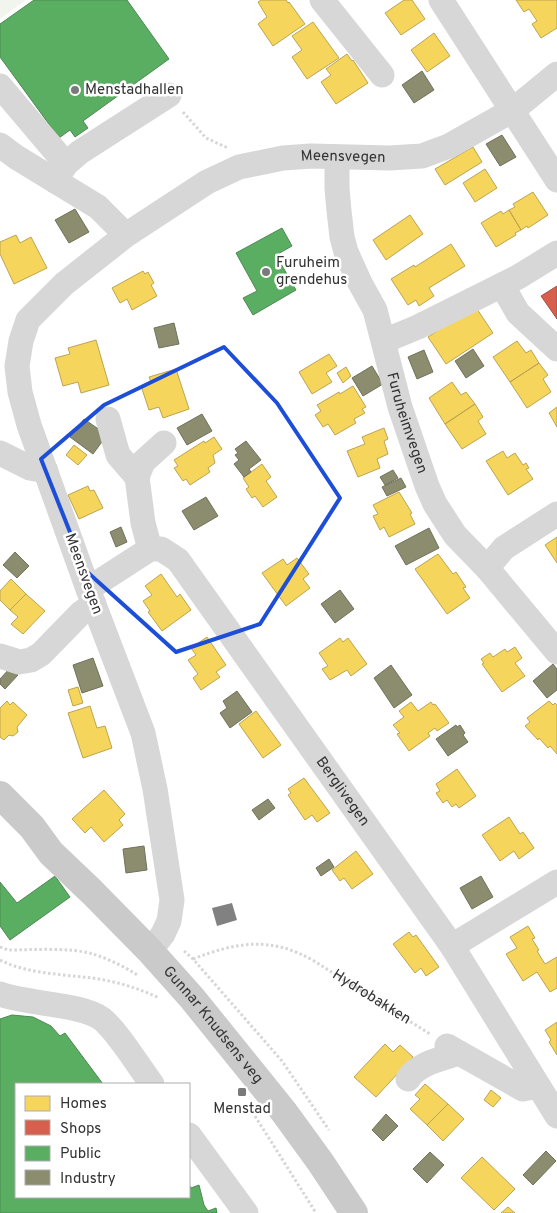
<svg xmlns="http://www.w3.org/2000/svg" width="557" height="1213" font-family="Overpass,sans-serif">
<rect width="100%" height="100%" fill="#fff"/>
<path fill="#f1f5ed" d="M0,0H26L0,19Z"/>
<path fill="#f6d55c" stroke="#bca450" d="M261,0H286L288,3L289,2L305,24L273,46L258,24L267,17L258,2Z
M404,0H412L425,19L401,35L385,13Z
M516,0H557V28L541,38L532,24L537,21L529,9L524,12Z
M313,22L339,58L307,79L292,57L302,50L292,36Z
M434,33L450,56L427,72L411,50Z
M347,54L352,61L353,60L368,83L336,104L321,82L331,75L326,69Z
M473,147L482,162L445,185L435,169Z
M485,169L497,188L475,202L463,183Z
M533,192L548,215L528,228L527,226L521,230L509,210L515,207L513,204Z
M509,210L521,230L515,233L516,235L496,247L481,223L501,211L503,214Z
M410,215L423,234L386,260L373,240Z
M16,235L20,243L31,237L47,268L14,284L0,254V242Z
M451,244L465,266L429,288L434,296L419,306L416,300L408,305L391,279L414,265L415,267Z
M143,271L145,274L148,272L154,283L151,285L157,296L132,310L127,299L120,303L112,288Z
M475,306L493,333L446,364L428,337Z
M96,340L109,385L81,393L78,382L63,386L55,358L70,354L68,348Z
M517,341L526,353L531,350L539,363L510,382L493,357Z
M329,354L337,366L326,373L332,382L312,394L299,372Z
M539,363L548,375L543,379L551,392L527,408L510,382Z
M346,367L351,376L343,383L337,373Z
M176,369L189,409L163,418L159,407L149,410L141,386L151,382L149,377Z
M452,382L461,395L466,392L475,404L445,424L429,398Z
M353,386L366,407L362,409L365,413L354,419L356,423L335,435L328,424L323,427L315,415L321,411L317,405L339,392L340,394Z
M475,404L483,417L478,421L486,434L462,449L445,424Z
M557,407V427L549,413Z
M384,428L388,439L384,441L388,454L377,459L380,468L358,477L347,451L365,444L362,437Z
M214,437L222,449L213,455L215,463L208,468L210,472L190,485L186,479L183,481L174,468L178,466L174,460L204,441L205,443Z
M74,445L87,455L78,465L66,455Z
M503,451L507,458L515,453L523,465L526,463L529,468L526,469L533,479L508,495L486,461Z
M262,464L271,477L266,481L277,497L263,507L255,496L252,498L246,489L249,487L243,478Z
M88,486L90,491L94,490L103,508L79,519L68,495Z
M399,492L412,513L410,514L415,524L389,537L384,527L380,530L373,516L378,514L373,505Z
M557,537V563L545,545Z
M438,554L453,574L456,572L466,587L463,588L470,598L447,614L415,569Z
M297,558L309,574L303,579L310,588L286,606L262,573L283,559L287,565Z
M161,574L177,597L180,594L191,610L162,631L148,612L150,611L143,601L152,595L145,586Z
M11,579L26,594L10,610L0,600V591Z
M26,594L45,611L23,634L11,624L18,617L10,610Z
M207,637L226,665L216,672L220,677L201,690L193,678L198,674L188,660L196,655L191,648Z
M340,638L343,642L348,638L367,664L351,676L347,670L330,680L322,669L328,666L319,653Z
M515,647L522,658L515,663L525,676L502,692L482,664L484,663L481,659L490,653L493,657L505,649L507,652Z
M78,687L83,703L73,706L68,690Z
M7,701L10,705L13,702L27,715L17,727L18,732L13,736L9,735L4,740L0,737V708Z
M549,701L553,705L555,703L557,705V754L550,746L548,748L539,738L538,740L525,726L530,722L527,718Z
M411,702L418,711L431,702L433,705L435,704L449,723L437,731L435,728L428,733L430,736L409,751L397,734L400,733L393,725L404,717L399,711Z
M90,706L97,728L105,726L112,748L83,758L68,713Z
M256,711L281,745L263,758L239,724Z
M457,769L476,796L459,808L456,804L452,807L447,800L443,803L436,793L440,791L436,784Z
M304,778L330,813L317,822L312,815L305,820L288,795L291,793L288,789Z
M104,790L125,814L119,820L123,825L104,842L91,827L85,833L72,819Z
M509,817L520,834L523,832L534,848L519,859L514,851L500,861L482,835Z
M356,851L373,874L352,889L344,878L340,881L332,870Z
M528,926L535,938L532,939L539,950L537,951L545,964L557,957V988L550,992L537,972L523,981L506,954L517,948L510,937Z
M409,932L413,937L416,935L439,967L426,976L421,968L415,973L393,944Z
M557,1022V1055L549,1042L551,1040L545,1030Z
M385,1044L393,1052L400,1045L413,1057L376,1097L354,1077Z
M425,1084L448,1104L427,1125L410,1109L420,1099L415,1095Z
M491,1090L501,1098L493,1107L484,1100Z
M448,1104L464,1119L443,1141L427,1125Z
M482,1157L515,1189L494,1210L461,1178Z
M508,1207L515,1213H501Z"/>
<path fill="#d6604d" stroke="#a55245" d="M557,286V319L541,296Z"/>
<path fill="#5aae61" stroke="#4e8953" d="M34,0H127L169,59L83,121L88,128L75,137L70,130L59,138L0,57V24Z
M282,228L292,246L276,255L296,290L253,315L243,298L257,291L236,253Z
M55,876L70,897L10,940L0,926V882L17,903Z
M12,1015L33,1017L51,1026L60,1036L65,1033L103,1084H16V1197H189V1185L191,1188L199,1185L204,1205L208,1211L216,1208L217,1213H0V1019Z"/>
<path fill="#8c8c6e" stroke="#71715c" d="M422,71L434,90L414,103L402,85Z
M502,135L516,157L500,166L486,144Z
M75,209L89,232L69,243L55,220Z
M174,323L179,344L159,348L154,328Z
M473,349L484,366L466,378L455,361Z
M424,350L433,372L417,379L408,357Z
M372,366L383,384L363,396L352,378Z
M202,414L212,431L187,445L177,428Z
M84,419L107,435L93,454L70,437Z
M246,441L261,460L249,469L251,472L244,477L234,464L239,460L235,455L238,453L235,449Z
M393,470L398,478L385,485L380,477Z
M401,478L406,487L387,496L382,487Z
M206,497L218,516L194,530L182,511Z
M121,527L127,542L116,547L110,532Z
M429,528L439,548L406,565L395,546Z
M15,552L29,566L17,578L3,565Z
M340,590L354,609L335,623L321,604Z
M93,658L103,686L82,693L73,665Z
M553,664L557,669V690L547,698L533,681Z
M391,665L412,695L394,708L374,678Z
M10,668L18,675L5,689L0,684V679Z
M237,691L252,712L230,728L220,713L227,708L223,701Z
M456,725L457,727L460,725L465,733L463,735L468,742L448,756L436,739Z
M268,799L275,808L259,820L252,810Z
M144,846L147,870L126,873L123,849Z
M329,859L334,867L321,876L316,868Z
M481,876L493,897L472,909L460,888Z
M386,1114L398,1126L383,1141L372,1130Z
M546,1151L556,1161L533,1185L523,1175Z
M430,1152L444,1165L427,1183L413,1169Z"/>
<path fill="#818181" d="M232,903L237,920L217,926L212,908Z"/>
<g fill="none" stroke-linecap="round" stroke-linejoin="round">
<g stroke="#d6d6d6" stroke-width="3" stroke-dasharray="2.5 2.5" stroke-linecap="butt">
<path d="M183,112L206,138L228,148"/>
<path d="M0,947L8,950C33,950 70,947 93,954C109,959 125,967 139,976"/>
<path d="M184,951L193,959L282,1061L329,1130"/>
<path id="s1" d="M193,959C237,942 271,936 314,961L430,1034"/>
<path d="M0,960C28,974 61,974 92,978C115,981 138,988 159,998"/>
<path d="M255,1116L316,1213"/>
</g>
<g stroke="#d7d7d7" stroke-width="25">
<path d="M322,0L382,75"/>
<path d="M441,0L557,180"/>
<path d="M0,86L66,164"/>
<path d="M0,145L16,157L98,207L126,235"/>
<path id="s2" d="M337,157V188L339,211L342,237L346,252L360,283L375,310L400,407L427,486L435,504L455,535L487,568L557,652"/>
<path d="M55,181L66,164L80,152L169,95"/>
<path d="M502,285L518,313L557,349"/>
<path d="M384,341L418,327L518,277L557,253"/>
<path d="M108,419L118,455L137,477L143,523L150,549"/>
<path d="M0,453L30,468L46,471"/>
<path d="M137,477L143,462L164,443"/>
<path d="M487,568L504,548L557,514"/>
<path id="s3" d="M88,589L150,549H161L178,560L452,946L557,1116"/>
<path d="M0,656L19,662L31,660L41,654L81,613L94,604"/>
<path d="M452,946L557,882"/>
<path id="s4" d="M150,951L163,934L169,921L172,900L155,789L143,733L88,589L29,425L20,392L17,366L21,341L28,320L64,284L126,235L207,182L239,167L283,158L311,156L390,158L422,156L449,146L513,110L557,74"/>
<path d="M0,994C27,1004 82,1004 102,1019C118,1032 139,1067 152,1084"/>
<path d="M447,1046L523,1089L538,1086"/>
<path d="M408,1079C418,1063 442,1059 459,1053"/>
<path d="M189,1135L246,1213"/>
</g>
<path stroke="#cacaca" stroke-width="28" id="s5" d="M0,795L32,827L51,853L92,892L150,951L192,998L284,1112L321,1163L354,1213"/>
</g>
<path fill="none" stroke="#1d4ed8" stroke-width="4" stroke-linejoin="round" d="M224,347L277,403L340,498L260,624L176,652L85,570L41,459L104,405Z"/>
<g fill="#7a7a7a" stroke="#fff" stroke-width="2">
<circle cx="75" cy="90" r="5"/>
<circle cx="266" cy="272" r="5"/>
<rect x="237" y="1087" width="10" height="10" rx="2.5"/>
</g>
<g text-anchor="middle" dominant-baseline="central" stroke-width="5" stroke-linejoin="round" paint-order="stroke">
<g font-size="15" fill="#333" stroke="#fff" text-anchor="start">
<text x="85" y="90">Menstadhallen</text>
<text x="276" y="263">Furuheim<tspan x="276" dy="17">grendehus</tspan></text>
<text x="242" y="1109" text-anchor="middle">Menstad</text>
</g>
<g font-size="15" fill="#333" stroke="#fff">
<text stroke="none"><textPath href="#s4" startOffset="1030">Meensvegen</textPath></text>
<text stroke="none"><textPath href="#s2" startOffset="278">Furuheimvegen</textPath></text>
<text transform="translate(83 574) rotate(70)">Meensvegen</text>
<text stroke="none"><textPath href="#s3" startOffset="389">Berglivegen</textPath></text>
<text stroke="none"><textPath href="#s1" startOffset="194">Hydrobakken</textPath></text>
<text stroke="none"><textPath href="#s5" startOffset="314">Gunnar Knudsens veg</textPath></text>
</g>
</g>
<rect x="15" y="1083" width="175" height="115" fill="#ffffff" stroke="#adadad"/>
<rect x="25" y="1096" width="25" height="15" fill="#f6d55c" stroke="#adadad"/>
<text x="60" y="1108" font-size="15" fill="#333333">Homes</text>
<rect x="25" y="1120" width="25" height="15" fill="#d6604d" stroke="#adadad"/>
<text x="60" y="1133" font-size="15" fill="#333333">Shops</text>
<rect x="25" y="1146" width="25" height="15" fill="#5aae61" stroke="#adadad"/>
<text x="60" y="1158" font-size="15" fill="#333333">Public</text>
<rect x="25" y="1170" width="25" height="15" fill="#8c8c6e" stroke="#adadad"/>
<text x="60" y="1183" font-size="15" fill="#333333">Industry</text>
</svg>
